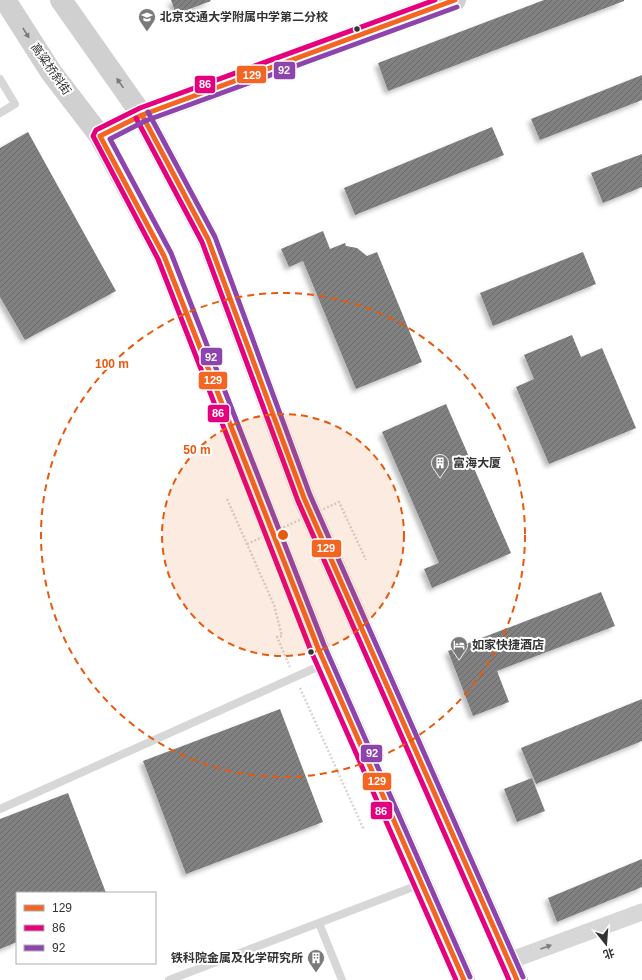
<svg xmlns="http://www.w3.org/2000/svg" width="642" height="980" font-family="Helvetica,'Noto Sans SC',sans-serif">
<defs>
<pattern id="building-hatch" width="6" height="6" patternUnits="userSpaceOnUse"><rect width="6" height="6" fill="#818181"/><path d="M-1 1l2-2M0 6l6-6M5 7l2-2" fill="none" stroke="#6a6a6a"/></pattern>
<filter id="shadow"><feDropShadow dx="-3.5" dy="3.5" stdDeviation="2" flood-color="#0004"/></filter>
</defs>
<rect width="100%" height="100%" fill="#fff"/>
<path fill="url(#building-hatch)" filter="url(#shadow)" d="M171,0H210L211,1L176,14Z
M544,0H624V1L388,91L378,63Z
M642,75V100L540,140L531,119Z
M492,127L504,155L355,215L344,188Z
M28,132L116,291L25,340L0,297V148Z
M642,154V187L603,203L591,173Z
M323,231L330,249L345,243L346,246L357,248L367,256L377,252L422,362L356,389L303,261L289,267L281,249Z
M583,252L596,284L493,326L480,293Z
M572,335L581,357L602,348L636,428L549,464L516,387L534,379L524,355Z
M446,404L511,553L432,588L424,569L439,563L382,432Z
M601,592L615,626L497,671L509,702L473,716L448,651Z
M642,699V741L536,784L521,748Z
M280,709L323,822L186,874L143,761Z
M532,778L545,811L517,822L504,789Z
M68,793L106,893H17V942L0,949V819Z
M642,859V887L557,922L548,898Z"/>
<g fill="none" stroke-linecap="round" stroke-linejoin="round">
<path stroke="#d6d6d6" stroke-width="2.5" stroke-dasharray="2 2" stroke-linecap="butt" d="M227,499L274,605L282,636L277,637L290,667
M300,688L364,830"/>
<path stroke="#d7d7d7" stroke-width="8" d="M0,79L15,104L0,113
M0,809L324,664
M319,923L342,980
M169,980L421,884"/>
<path stroke="#d7d7d7" stroke-width="17" d="M509,961L642,912"/>
<path stroke="#d0d0d0" stroke-width="22" d="M5,0L51,72L100,136L164,256L318,648L464,980
M61,0L142,115L208,239L304,498L517,980
M100,136L142,115L455,0"/>
<path stroke="#d6d6d6" stroke-width="2.5" stroke-dasharray="2 2" stroke-linecap="butt" d="M247,544L339,502L366,560"/>
<defs>
<path id="bus-1" d="M455,0L142,115L100,136L164,256L318,648L464,980
M142,115L208,239L304,498L517,980"/>
<path id="bus-2" d="M435,0L140,108L96,130L93,136L158,259L311,651L456,980
M136,118L202,242L298,501L509,980"/>
<path id="bus-3" d="M457,7L145,121L110,139L171,253L324,645L470,977
M148,112L215,237L310,495L523,977"/>
</defs>
<use href="#bus-1" stroke="#fff" stroke-width="8"/>
<use href="#bus-2" stroke="#fff" stroke-width="8"/>
<use href="#bus-3" stroke="#fff" stroke-width="8"/>
<use href="#bus-1" stroke="#f26522" stroke-width="5"/>
<use href="#bus-2" stroke="#e5007d" stroke-width="5"/>
<use href="#bus-3" stroke="#8e44ad" stroke-width="5"/>
</g>
<defs><path id="oneway-solid" d="M-6-.8H1V-3.2L6.5 0L1 3.2V.8H-6Z"/></defs>
<g fill="#7a7a7a">
<use href="#oneway-solid" transform="translate(26 33) rotate(58)"/>
<use href="#oneway-solid" transform="translate(120 83) rotate(-125)"/>
</g>
<use fill="#7d7d7d" href="#oneway-solid" transform="translate(546 947) rotate(-20)"/>
<circle cx="283" cy="535" r="121" fill="#e8590c" fill-opacity=".12"/>
<g fill="none" stroke="#e8590c" stroke-width="2" stroke-dasharray="7 5">
<circle cx="283" cy="535" r="121"/>
<circle cx="283" cy="535" r="242"/>
</g>
<defs>
<symbol id="school-pin" viewBox="-11 -11 22 30"><path d="M0 17L-7.5 6A9.5 9.5 0 1 1 7.5 6Z" fill="#7a7a7a" stroke="#fff"/><path d="M0-5L7-2L0 1L-7-2ZM-4 1L0 2.5L4 1V4Q0 6-4 4Z" fill="#fff"/></symbol>
<symbol id="building-pin" viewBox="-11 -11 22 30"><path d="M0 17L-7.5 6A9.5 9.5 0 1 1 7.5 6Z" fill="#7a7a7a" stroke="#fff"/><path d="M-4-6H4V6H1V3H-1V6H-4ZM-2.5-4.3h1.7v1.8h-1.7ZM.8-4.3h1.7v1.8H.8ZM-2.5-1h1.7V.8h-1.7ZM.8-1h1.7V.8H.8Z" fill="#fff"/></symbol>
<symbol id="hotel-pin" viewBox="-11 -11 22 30"><path d="M0 17L-7.5 6A9.5 9.5 0 1 1 7.5 6Z" fill="#7a7a7a" stroke="#fff"/><path d="M-6-4.5h1.5V1H6V5H4.5V3h-9V5H-6ZM-4 0a1.8 1.8 0 1 1 3.6 0ZM.5 0V-2.5h3Q6-2.5 6 0Z" fill="#fff"/></symbol>
</defs>
<g fill-rule="evenodd">
<use href="#school-pin" x="137" y="7" width="20" height="27"/>
<use href="#building-pin" x="430" y="453" width="20" height="27"/>
<use href="#hotel-pin" x="449" y="635" width="20" height="27"/>
<use href="#building-pin" x="306" y="948" width="20" height="27"/>
</g>
<g fill="#333" stroke="#fff" stroke-width="1.5">
<circle cx="357" cy="29" r="3.5"/>
<circle cx="311" cy="652" r="3.5"/>
</g>
<g text-anchor="middle" dominant-baseline="central" stroke-width="4" stroke-linejoin="round" paint-order="stroke">
<g font-size="12" font-weight="bold" fill="#333" stroke="#fff" text-anchor="start">
<text x="160" y="17">北京交通大学附属中学第二分校</text>
<text x="453" y="463">富海大厦</text>
<text x="472" y="645">如家快捷酒店</text>
<text x="303" y="958" text-anchor="end">铁科院金属及化学研究所</text>
</g>
<g font-size="12" fill="#333" stroke="#fff">
<text transform="translate(51 69) rotate(55)">高粱桥斜街</text>
</g>
</g>
<circle cx="283" cy="535" r="6" fill="#e8590c" stroke="#fff" stroke-width="2"/>
<g font-size="12" text-anchor="middle" font-weight="bold" fill="#e8590c" stroke="#fff" stroke-width="4" stroke-linejoin="round" paint-order="stroke">
<text x="112" y="368">100 m</text>
<text x="197" y="454">50 m</text>
</g>
<g stroke="#fff" stroke-width="1.5">
<rect x="273" y="61" width="23" height="19" rx="4" fill="#8e44ad"/>
<rect x="236" y="65" width="31" height="19" rx="4" fill="#f26522"/>
<rect x="194" y="75" width="22" height="19" rx="4" fill="#e5007d"/>
<rect x="200" y="347" width="23" height="19" rx="4" fill="#8e44ad"/>
<rect x="198" y="371" width="30" height="19" rx="4" fill="#f26522"/>
<rect x="207" y="404" width="23" height="19" rx="4" fill="#e5007d"/>
<rect x="311" y="539" width="31" height="19" rx="4" fill="#f26522"/>
<rect x="360" y="744" width="23" height="19" rx="4" fill="#8e44ad"/>
<rect x="362" y="772" width="30" height="19" rx="4" fill="#f26522"/>
<rect x="370" y="801" width="23" height="19" rx="4" fill="#e5007d"/>
</g>
<g font-size="11" text-anchor="middle" font-weight="bold" fill="#fff">
<text x="284" y="74">92</text>
<text x="252" y="79">129</text>
<text x="205" y="88">86</text>
<text x="211" y="361">92</text>
<text x="213" y="384">129</text>
<text x="218" y="417">86</text>
<text x="326" y="552">129</text>
<text x="372" y="757">92</text>
<text x="377" y="785">129</text>
<text x="381" y="815">86</text>
</g>
<rect x="16" y="892" width="140" height="72" fill="#ffffff" stroke="#adadad"/>
<rect x="24" y="905" width="20" height="6" fill="#f26522" stroke="#adadad"/>
<text x="52" y="912" font-size="12" fill="#333333">129</text>
<rect x="24" y="925" width="20" height="6" fill="#e5007d" stroke="#adadad"/>
<text x="52" y="932" font-size="12" fill="#333333">86</text>
<rect x="24" y="945" width="20" height="6" fill="#8e44ad" stroke="#adadad"/>
<text x="52" y="952" font-size="12" fill="#333333">92</text>
<g transform="translate(606 944) rotate(163)" stroke="#ffffff" stroke-width="3" paint-order="stroke">
<path d="M0-3L7 15L0 10L-7 15Z" fill="#333333"/>
<text y="-6" font-size="11" font-weight="bold" text-anchor="middle" fill="#333333">北</text>
</g>
</svg>
